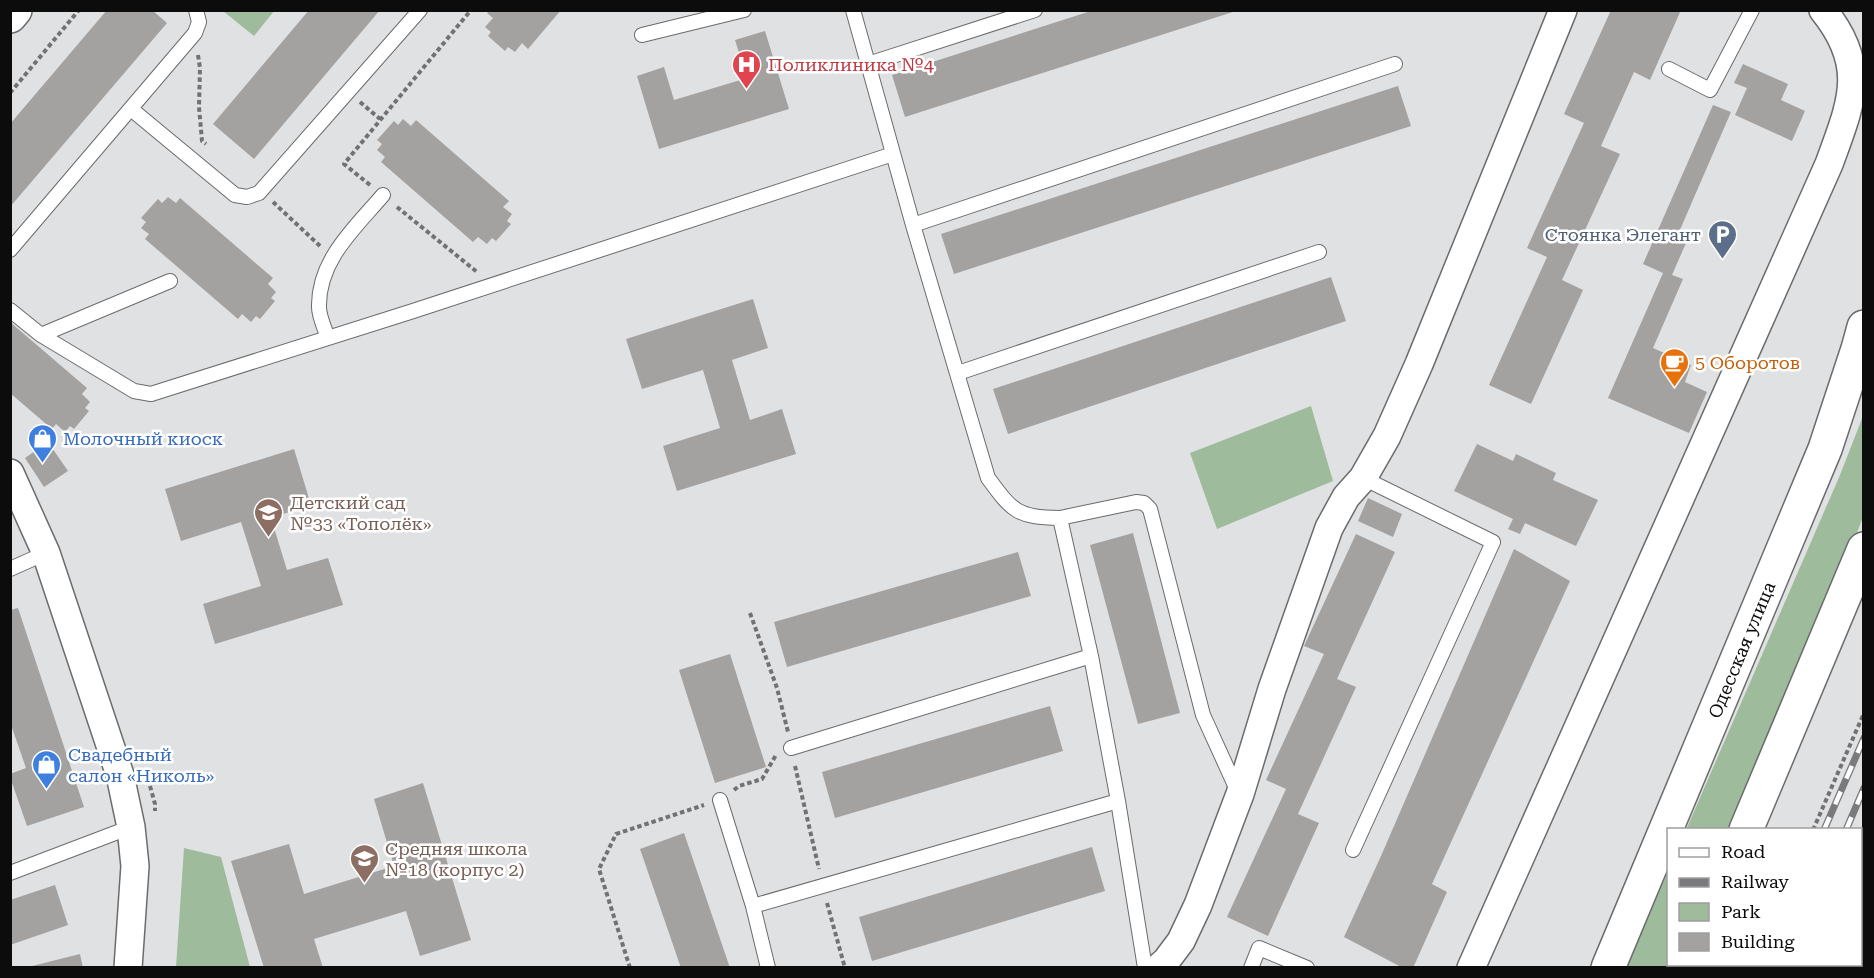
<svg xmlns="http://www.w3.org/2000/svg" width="1874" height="978" font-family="'Roboto Serif',serif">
<rect width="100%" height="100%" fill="#e0e1e3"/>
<path fill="#9ebb9b" d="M223,11H274L254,36Z
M1311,406L1333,481L1217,529L1190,453Z
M1863,416V517L1805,666L1733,829L1686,830L1840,475Z
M184,848L221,857L250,967H176Z
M1668,871V964L1673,965L1672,967L1627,968Z"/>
<path fill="#a4a2a0" d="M107,10H152L167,23L10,207V124Z
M309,10H380L254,159L213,124Z
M490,10H561L528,49L522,43L515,52L508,47L505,51L488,36L491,32L485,27L493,18L487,13Z
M1094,10L1236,11L905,117L892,75Z
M1611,10H1681L1650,80L1634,72L1601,146L1620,154L1562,280L1583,290L1531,404L1489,385L1547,257L1527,248L1584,123L1564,114Z
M765,31L789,109L659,149L637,76L664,67L674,100L747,78L735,40Z
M1743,64L1788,84L1781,100L1805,111L1792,141L1735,115L1747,88L1734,83Z
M1398,86L1411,126L954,274L941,234Z
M1713,105L1731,112L1676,239L1686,243L1672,275L1683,279L1653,348L1691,365L1685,382L1707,392L1689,433L1608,398L1663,273L1643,264Z
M403,119L411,126L416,120L509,201L503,207L512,214L507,221L511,224L496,241L492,238L487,244L478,237L473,242L381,162L385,157L377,150L382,144L377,140L394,121L398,125Z
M168,197L176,203L180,198L273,278L268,284L276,292L271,298L275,301L260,319L256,316L251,322L242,314L238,319L145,239L149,234L141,228L146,222L141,218L158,199L162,203Z
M1331,277L1346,321L1008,434L993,389Z
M753,299L768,348L732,360L750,420L782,409L796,454L677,491L663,446L720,428L703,370L642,389L626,339Z
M10,322L87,388L82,394L90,402L85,408L89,411L74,429L70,426L65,432L56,424L52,429L10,393Z
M48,442L68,471L44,487L25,458Z
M1477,444L1513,461L1516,454L1556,473L1553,480L1598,500L1576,546L1525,523L1520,534L1508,529L1513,519L1454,491Z
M294,449L311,505L271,518L287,570L328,558L343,605L215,644L203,604L261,586L241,522L181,541L165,489Z
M1368,498L1402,514L1393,537L1358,521Z
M1133,533L1180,713L1138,724L1090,545Z
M1356,534L1395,552L1337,679L1356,687L1298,814L1319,823L1268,936L1227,917L1286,789L1266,780L1324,654L1304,646Z
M1514,549L1570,581L1432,884L1447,892L1413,968H1403L1344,937L1381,856Z
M1018,552L1031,596L787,667L774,622Z
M18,608L84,807L27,826L10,777V774L26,768L10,722V610Z
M730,654L766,767L715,783L679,670Z
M1050,706L1063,751L835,818L822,772Z
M423,783L471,940L420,956L406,911L314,939L323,968H264L231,861L289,844L304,894L394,866L374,799Z
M684,833L730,968H681L640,849Z
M1092,847L1105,891L872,961L859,917Z
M55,885L68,925L10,945V900Z
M80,954L83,968H28V967Z"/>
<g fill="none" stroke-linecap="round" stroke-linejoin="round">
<defs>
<path id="lane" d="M853,10L913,225L988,478C1013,512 1017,517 1060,518L1091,656L1118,801L1145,968
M642,35L744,10
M868,64L1035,10
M1669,69L1710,90L1752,10
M131,109L235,195L247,197L259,193L420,10
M913,225L1395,64
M10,250L195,33L199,22L196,10
M10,310L41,335L134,391L151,394L410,312L893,154
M41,335L170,281
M328,338C325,329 319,317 319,307C318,260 355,228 383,195
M958,373L1319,252
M1060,518L1136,502L1144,503L1150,509L1203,715L1238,792
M10,569L46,553
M791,748L1091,656
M720,800L753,906L768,968
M1353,850L1493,542L1363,478
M10,873L131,827
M753,906L1118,801
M1251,968L1259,948L1307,968"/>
<path id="street" d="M10,473L46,553L120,775L131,827L135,866L128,968
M1158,968L1166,961L1181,941L1198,905L1240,794L1272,689L1329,528L1346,497L1363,478L1387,436L1419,364L1563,10
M1471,968L1829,164C1851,103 1869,67 1823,10"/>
<path id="secondary" d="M10,16L15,10"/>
<g id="primary">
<path d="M1746,830L1864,549"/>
<path id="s1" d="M1608,968L1825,449L1858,349L1864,327"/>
<path d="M1689,968L1690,964"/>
</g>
</defs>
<use href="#lane" stroke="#6a6b6c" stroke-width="16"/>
<use href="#street" stroke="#6a6b6c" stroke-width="30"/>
<use href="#secondary" stroke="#6a6b6c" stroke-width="36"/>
<use href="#primary" stroke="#6a6b6c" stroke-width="36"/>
<path stroke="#727274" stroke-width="4" stroke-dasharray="4.5 3" stroke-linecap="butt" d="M198,55L200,68L199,107L202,141L206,144
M10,93L79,10
M360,102L380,119
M370,185L344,164L471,10
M273,202L320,246
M397,207L477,272
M750,613L777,688L788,732
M795,766L819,869
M150,786L155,804V811
M734,790L739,786L762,779L776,755
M1813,830L1864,713
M827,903L845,968
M630,968L599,869L616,834L704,805
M1753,968L1754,964"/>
<use href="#lane" stroke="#fff" stroke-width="14"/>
<use href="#street" stroke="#fff" stroke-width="27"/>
<use href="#secondary" stroke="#fff" stroke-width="33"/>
<use href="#primary" stroke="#fff" stroke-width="33"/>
<defs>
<path id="rail" d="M1824,830L1864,738
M1846,830L1864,788
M1763,968L1764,964
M1785,968L1786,964"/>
</defs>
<use href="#rail" stroke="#7a7a7c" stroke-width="7"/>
<use href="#rail" stroke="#fff" stroke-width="4.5" stroke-dasharray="14" stroke-linecap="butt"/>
</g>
<defs>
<symbol id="hospital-pin" viewBox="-11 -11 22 30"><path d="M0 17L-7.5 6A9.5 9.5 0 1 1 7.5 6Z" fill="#e0444e" stroke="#fff"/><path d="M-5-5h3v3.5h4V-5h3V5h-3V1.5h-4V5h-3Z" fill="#fff"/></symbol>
<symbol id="parking-pin" viewBox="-11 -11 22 30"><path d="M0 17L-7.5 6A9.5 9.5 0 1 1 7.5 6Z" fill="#5c6f8a" stroke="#fff"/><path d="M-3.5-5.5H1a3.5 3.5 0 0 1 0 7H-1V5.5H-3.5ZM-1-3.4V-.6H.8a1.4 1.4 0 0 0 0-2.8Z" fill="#fff"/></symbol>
<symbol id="cafe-pin" viewBox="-11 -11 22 30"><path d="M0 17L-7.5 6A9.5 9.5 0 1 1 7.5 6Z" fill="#e8710a" stroke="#fff"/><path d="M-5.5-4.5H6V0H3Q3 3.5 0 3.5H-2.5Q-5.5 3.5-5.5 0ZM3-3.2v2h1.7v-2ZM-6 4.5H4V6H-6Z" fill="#fff"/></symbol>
<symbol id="shop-pin" viewBox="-11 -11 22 30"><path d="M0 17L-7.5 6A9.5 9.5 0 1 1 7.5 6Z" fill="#3f7fe0" stroke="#fff"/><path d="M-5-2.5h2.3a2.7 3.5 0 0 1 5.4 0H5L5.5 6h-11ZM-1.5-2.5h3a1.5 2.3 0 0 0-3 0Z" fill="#fff"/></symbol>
<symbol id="school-pin" viewBox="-11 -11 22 30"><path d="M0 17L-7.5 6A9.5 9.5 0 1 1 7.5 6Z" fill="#8d6e63" stroke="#fff"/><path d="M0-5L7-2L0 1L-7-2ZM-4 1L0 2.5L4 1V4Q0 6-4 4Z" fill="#fff"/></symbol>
</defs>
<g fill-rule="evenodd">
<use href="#hospital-pin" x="730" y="48" width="33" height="45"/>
<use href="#parking-pin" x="1706" y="218" width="33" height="45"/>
<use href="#cafe-pin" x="1658" y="346" width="33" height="45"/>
<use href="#shop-pin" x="26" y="422" width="33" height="45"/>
<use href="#school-pin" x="252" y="496" width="33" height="45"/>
<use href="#shop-pin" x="30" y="748" width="33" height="45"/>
<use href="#school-pin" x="348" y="842" width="33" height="45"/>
</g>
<g text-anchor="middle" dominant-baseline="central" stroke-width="5" stroke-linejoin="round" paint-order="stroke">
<g font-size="18" fill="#be3a42" stroke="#fff" text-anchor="start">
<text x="768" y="64">Поликлиника №4</text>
</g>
<g font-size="18" fill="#4e5e75" stroke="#fff" text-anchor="end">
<text x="1701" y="234">Стоянка Элегант</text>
</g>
<g font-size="18" fill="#c56008" stroke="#fff" text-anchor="start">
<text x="1695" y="362">5 Оборотов</text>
</g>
<g font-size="18" fill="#366cbe" stroke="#fff" text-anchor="start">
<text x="63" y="438">Молочный киоск</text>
<text x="68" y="754">Свадебный<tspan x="68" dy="21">салон «Николь»</tspan></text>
</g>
<g font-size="18" fill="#785e54" stroke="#fff" text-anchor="start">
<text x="290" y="502">Детский сад<tspan x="290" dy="21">№33 «Тополёк»</tspan></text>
<text x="385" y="848">Средняя школа<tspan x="385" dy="21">№18 (корпус 2)</tspan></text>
</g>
<g font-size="18" fill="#0c0c0d" stroke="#fff">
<text stroke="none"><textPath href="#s1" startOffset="345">Одесская улица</textPath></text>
</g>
</g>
<rect width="1874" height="978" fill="none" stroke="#0c0c0d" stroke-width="24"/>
<rect x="1667" y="828" width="195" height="138" fill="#ffffff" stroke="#9e9e9e" stroke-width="1.5"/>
<rect x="1679" y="848" width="30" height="9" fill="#ffffff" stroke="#9e9e9e" stroke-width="1.5"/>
<text x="1721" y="858" font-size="18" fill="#0c0c0d">Road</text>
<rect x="1679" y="878" width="30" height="9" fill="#7a7a7c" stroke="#9e9e9e" stroke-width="1.5"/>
<text x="1721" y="888" font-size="18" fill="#0c0c0d">Railway</text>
<rect x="1679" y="903" width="30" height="18" fill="#9ebb9b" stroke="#9e9e9e" stroke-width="1.5"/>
<text x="1721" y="918" font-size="18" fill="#0c0c0d">Park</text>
<rect x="1679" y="933" width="30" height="18" fill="#a4a2a0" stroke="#9e9e9e" stroke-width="1.5"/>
<text x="1721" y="948" font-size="18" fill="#0c0c0d">Building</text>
</svg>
